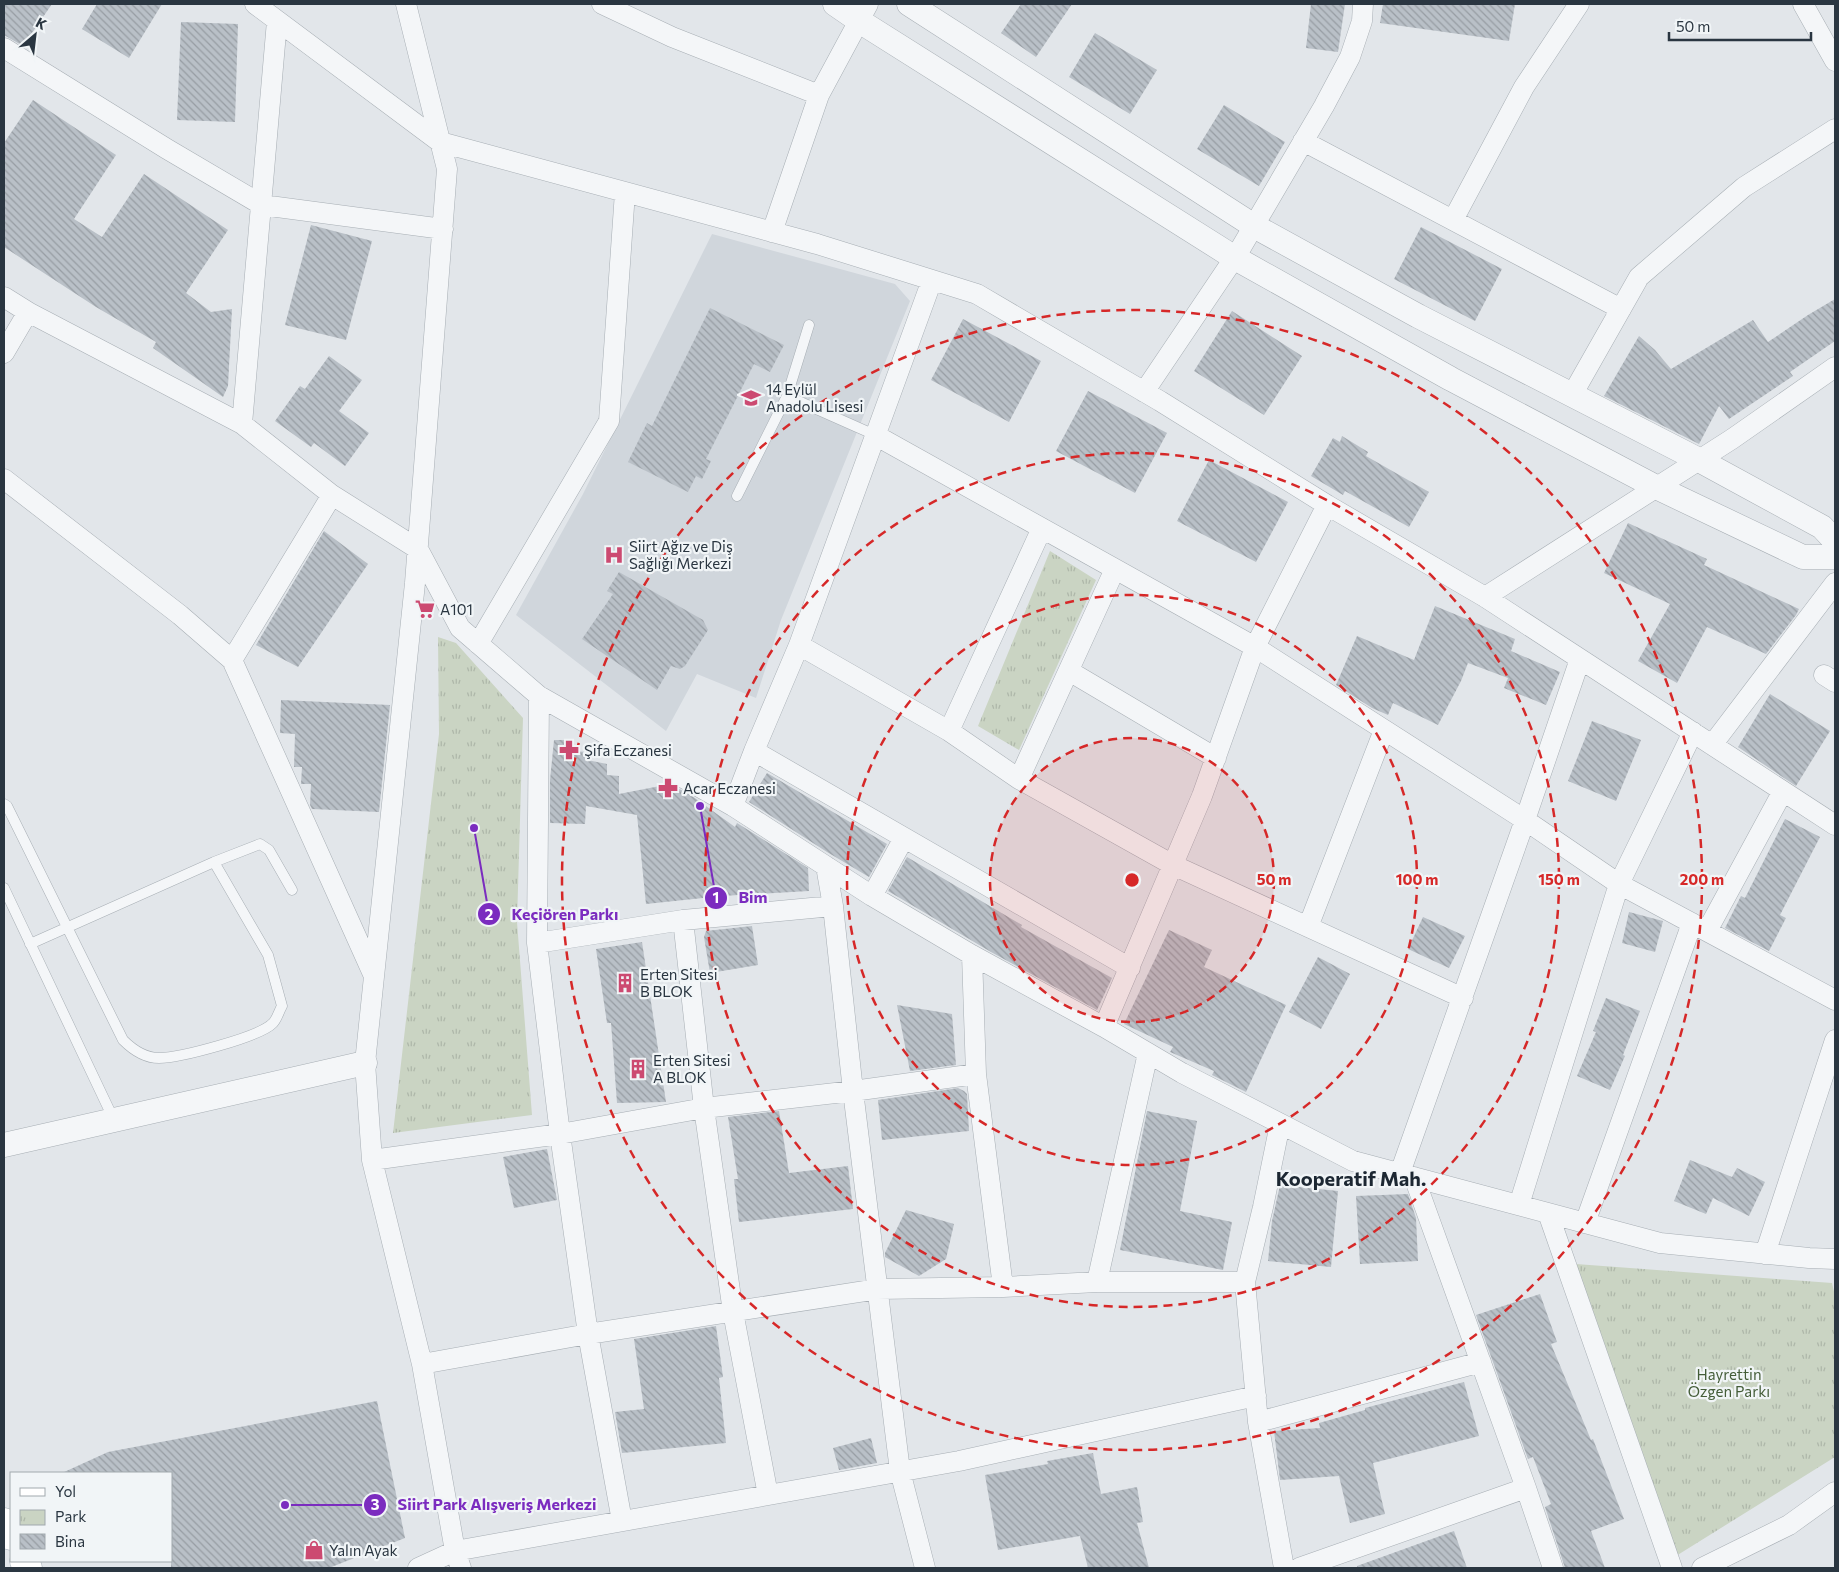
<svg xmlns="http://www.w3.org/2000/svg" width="1839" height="1572" font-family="Commissioner,sans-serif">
<defs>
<pattern id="park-tufts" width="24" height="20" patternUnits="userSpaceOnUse" patternTransform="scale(1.25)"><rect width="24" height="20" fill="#cad4c3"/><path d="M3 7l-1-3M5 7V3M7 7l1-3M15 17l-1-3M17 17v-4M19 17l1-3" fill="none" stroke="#aeb7a9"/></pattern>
<pattern id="building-back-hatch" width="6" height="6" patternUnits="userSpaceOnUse" patternTransform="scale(1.25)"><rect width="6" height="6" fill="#b9c0c7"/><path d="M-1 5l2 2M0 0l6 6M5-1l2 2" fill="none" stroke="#979da3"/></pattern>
</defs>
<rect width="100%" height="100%" fill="#e2e6ea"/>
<path fill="#d0d6dc" d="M712,234L895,284L910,301L781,620L756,698L697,674L666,731L516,615L583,494Z"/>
<path fill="url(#park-tufts)" d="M1050,551L1096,580L1019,750L978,726Z
M438,637L456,643L523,718L517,922L532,1115L393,1133L439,734Z
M1576,1264L1832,1283L1835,1296V1457L1676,1556Z"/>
<path fill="url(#building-back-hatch)" d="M4,4H52L23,46L4,35Z
M97,4H162L129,58L82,29Z
M1021,4H1072L1036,57L1001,33Z
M1311,4H1345L1338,52L1306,48Z
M1383,4H1515L1509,41L1380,23Z
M181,22L238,24L235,122L177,120Z
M1095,33L1157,70L1130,114L1069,77Z
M33,100L116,155L74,219L102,237L144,174L228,230L186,293L211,312L232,309L228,386L223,397L153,348L156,342L96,307L4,247V143Z
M1224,105L1285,142L1259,186L1197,149Z
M311,225L372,241L346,340L285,325Z
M1421,227L1502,269L1475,321L1394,279Z
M1835,299V341L1790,372L1793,376L1729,419L1719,406L1699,444L1604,396L1639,336L1655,350L1671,369L1753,320L1768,342L1808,315Z
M710,308L784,345L770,372L754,364L706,459L711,461L702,479L696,476L688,492L628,462L647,423L652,426Z
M1232,311L1302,356L1264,415L1194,371Z
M963,319L1041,361L1009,422L931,380Z
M329,356L362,380L339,411L369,433L345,466L314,443L311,447L275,421L300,386L305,389Z
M1088,391L1167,433L1135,493L1056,451Z
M1342,436L1368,452L1366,456L1429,492L1409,527L1345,491L1343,495L1311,476L1333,438L1340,442Z
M1209,460L1288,502L1256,562L1177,521Z
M1628,523L1707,559L1704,565L1799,609L1796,615L1766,654L1707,627L1677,683L1638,661L1670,604L1604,573Z
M324,531L368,564L298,667L256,645Z
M619,572L703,620L708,630L685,666L680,669L671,666L657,690L582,639L613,594L607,591Z
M1435,606L1515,639L1511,651L1560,672L1546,705L1504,688L1508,678L1468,663L1461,681L1438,725L1393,703L1388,715L1372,708L1336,685L1357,636L1414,660Z
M1770,694L1830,731L1796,786L1738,747Z
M281,700L390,705L379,812L312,809L310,805L311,784H301L302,767H294L295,734L280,733Z
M1592,721L1641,740L1616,801L1568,781Z
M554,740H574V751L587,752V760L607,764V775L619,776V794L665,785L674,786L692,796L735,827L737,823L808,868L809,891L722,896L646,904L637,815L586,806L585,824L550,823V780Z
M767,773L887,844L869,877L827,852L749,802Z
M1785,819L1820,837L1780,915L1786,918L1769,951L1725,928L1741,896L1745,898Z
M907,857L1022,925L1021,927L1112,978L1097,1010L991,952L888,891Z
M1629,912L1663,921L1655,952L1622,943Z
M1423,917L1465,936L1449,968L1408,949Z
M752,926L758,965L710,973L704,937L706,931Z
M1169,930L1212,950L1204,967L1286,1005L1246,1092L1212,1075L1214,1071L1170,1052L1173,1047L1124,1024Z
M642,942L666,1102L617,1103L611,1023H607L596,949Z
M1318,957L1350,974L1321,1029L1289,1012Z
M1606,998L1640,1011L1623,1055L1625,1056L1610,1090L1577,1076L1596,1032L1593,1031Z
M897,1005L952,1014L956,1065L910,1071Z
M958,1088L964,1091L967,1094L969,1131L882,1140L878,1100Z
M779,1111L789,1173L848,1166L853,1209L739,1222L734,1179H738L728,1117Z
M1147,1111L1197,1121L1180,1211L1232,1222L1223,1270L1120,1250Z
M547,1149L557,1200L514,1208L503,1157Z
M1690,1160L1732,1177L1737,1168L1765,1182L1749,1216L1713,1198L1706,1214L1674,1201Z
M1280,1185L1338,1191L1331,1267L1268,1261L1272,1221Z
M1408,1194L1416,1218L1418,1261L1360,1264L1356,1196Z
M906,1210L954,1224L946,1259L919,1276L885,1257V1253Z
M1540,1294L1557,1342L1551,1344L1591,1440L1593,1439L1624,1519L1591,1531L1605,1568H1565L1545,1507L1551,1504L1533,1457L1528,1459L1476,1315Z
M716,1326L723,1377L719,1378L726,1443L622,1453L615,1412L644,1409L634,1339Z
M1464,1382L1479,1436L1373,1463L1385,1514L1350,1523L1339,1476L1280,1480L1274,1431L1320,1428L1319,1423L1365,1410V1408Z
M377,1401L405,1538L329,1568H171V1473H62L108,1452Z
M871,1438L877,1463L839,1470L833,1448Z
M1093,1453L1101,1494L1137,1487L1143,1522L1137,1523L1149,1568H1088L1080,1536L998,1550L985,1475L1048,1464L1047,1461Z
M1454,1531L1467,1568H1357V1566Z"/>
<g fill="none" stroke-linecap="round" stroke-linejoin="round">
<defs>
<path id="service" d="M809,325L787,396L875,435
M737,496L787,396
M4,804L7,806L123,1040C133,1050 144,1058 159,1058C179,1058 260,1037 273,1023C277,1019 279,1011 282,1006L268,955L214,862
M4,888L114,1120
M30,944L214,862L260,844L269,850L292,890"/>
<path id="minor" d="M255,4L440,142L817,244L977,294L1160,401L1327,505L1485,597L1835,825
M406,4L447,169L415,583L365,1063L372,1160L422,1364L455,1551L461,1568
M602,4L672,37L819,95
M1803,4L1835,61
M4,48L167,149L262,205L443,229
M1303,141L1621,309
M1453,220L1524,87L1579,4
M772,232L819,95L868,4
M4,297L28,312L242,424L332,495L418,549L460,628L539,696L733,806L872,896L972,955L1104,1027L1182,1073L1353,1161L1660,1243L1809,1258L1835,1259
M4,353L28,312
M1144,392L1239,251L1324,106L1350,57L1362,21L1363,4
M1572,395L1639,277L1744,187L1835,129
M242,424L277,21
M875,435L1255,647L1525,820L1619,884L1835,1000
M4,479L180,615L232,660L373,974
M1485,597L1732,439L1835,367
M478,644L609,421L625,192
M799,645L949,731L1019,779L1173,865L1463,998
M232,660L332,495
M1069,671L1216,758
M1824,675L1835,682
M539,696L537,943L560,1134L588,1334L622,1521
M949,731L1042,528
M1712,745L1835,583
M754,751L1130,968
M1019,779L1115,569
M733,806L754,751L799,645L932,280
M826,866L833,906L853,1091L900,1471L925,1568
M872,896L904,838
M683,920L704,1108L733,1312L768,1495
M1308,927L1384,730
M1707,931L1783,791
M537,943L683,920L833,906
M972,955L976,1074L1003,1287
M1104,1027L1202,796L1255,647L1327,505
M1280,1124L1263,1207L1245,1282L1258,1422L1284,1568
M372,1160L560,1134L704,1108L853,1091L976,1074
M1400,1173L1525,820L1580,659
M1414,1177L1526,1488L1553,1568
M1519,1205L1619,884L1693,732
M1548,1213L1672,1568
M1585,1223L1692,923
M1765,1254L1835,1040
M1097,1282L1148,1053
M422,1364L588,1334L878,1289L1003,1287L1097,1282H1245
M1258,1422L1481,1362
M418,1568L455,1551L959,1461L1256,1396
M1299,1568L1526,1488
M1702,1568L1789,1525L1835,1492"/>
<path id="tertiary" d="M835,4L864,24L1235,258L1451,379L1656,487L1803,557H1835
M909,4L1254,226L1418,316L1699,460L1822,527L1835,541
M4,1145L365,1063"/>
<path id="primary" d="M4,1522L11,1536
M24,1561L28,1568"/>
</defs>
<use href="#service" stroke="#a7aeb4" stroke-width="11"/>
<use href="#minor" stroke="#a7aeb4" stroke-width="21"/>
<use href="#tertiary" stroke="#a7aeb4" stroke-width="25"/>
<use href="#primary" stroke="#a1acb5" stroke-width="29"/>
<use href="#service" stroke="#f4f6f8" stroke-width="10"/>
<use href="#minor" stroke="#f4f6f8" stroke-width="20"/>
<use href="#tertiary" stroke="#f4f6f8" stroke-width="24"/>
<use href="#primary" stroke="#fff" stroke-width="28"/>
</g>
<circle cx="1132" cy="880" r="142" fill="#d62828" fill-opacity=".12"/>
<g fill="none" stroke="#d62828" stroke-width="2.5" stroke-dasharray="9 6">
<circle cx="1132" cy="880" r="142"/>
<circle cx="1132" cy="880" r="285"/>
<circle cx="1132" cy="880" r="427"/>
<circle cx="1132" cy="880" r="570"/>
</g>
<defs>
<symbol id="school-bare" viewBox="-9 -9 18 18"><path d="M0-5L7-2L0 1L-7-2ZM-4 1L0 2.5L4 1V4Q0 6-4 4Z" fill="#cc4a71" stroke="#f1f5f7" stroke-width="2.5" paint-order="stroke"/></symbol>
<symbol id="hospital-bare" viewBox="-9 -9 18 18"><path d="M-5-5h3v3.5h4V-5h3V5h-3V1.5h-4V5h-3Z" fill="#cc4a71" stroke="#f1f5f7" stroke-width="2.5" paint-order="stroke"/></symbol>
<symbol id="supermarket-bare" viewBox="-9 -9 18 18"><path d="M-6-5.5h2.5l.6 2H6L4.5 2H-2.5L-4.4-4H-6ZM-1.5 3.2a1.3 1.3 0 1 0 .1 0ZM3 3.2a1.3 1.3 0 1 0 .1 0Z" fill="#cc4a71" stroke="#f1f5f7" stroke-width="2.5" paint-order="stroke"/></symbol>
<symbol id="pharmacy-bare" viewBox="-9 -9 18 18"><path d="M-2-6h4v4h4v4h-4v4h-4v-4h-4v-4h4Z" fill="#cc4a71" stroke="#f1f5f7" stroke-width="2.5" paint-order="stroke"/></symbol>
<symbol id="building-bare" viewBox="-9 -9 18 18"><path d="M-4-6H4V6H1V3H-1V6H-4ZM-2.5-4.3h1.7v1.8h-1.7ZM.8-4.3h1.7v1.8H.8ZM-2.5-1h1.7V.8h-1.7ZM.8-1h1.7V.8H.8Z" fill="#cc4a71" stroke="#f1f5f7" stroke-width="2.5" paint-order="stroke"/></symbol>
<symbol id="shop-bare" viewBox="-9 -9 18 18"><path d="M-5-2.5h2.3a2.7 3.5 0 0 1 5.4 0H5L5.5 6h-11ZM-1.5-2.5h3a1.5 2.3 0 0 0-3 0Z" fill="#cc4a71" stroke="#f1f5f7" stroke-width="2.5" paint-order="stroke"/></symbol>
</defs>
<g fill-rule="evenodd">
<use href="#school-bare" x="737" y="384" width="28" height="28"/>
<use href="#hospital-bare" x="600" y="541" width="28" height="28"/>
<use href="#supermarket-bare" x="411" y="595" width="28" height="28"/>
<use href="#pharmacy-bare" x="555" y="736" width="28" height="28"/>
<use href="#pharmacy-bare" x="654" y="774" width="28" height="28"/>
<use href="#building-bare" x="611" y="969" width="28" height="28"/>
<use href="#building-bare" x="624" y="1055" width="28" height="28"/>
<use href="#shop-bare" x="300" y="1536" width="28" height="28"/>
</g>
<g text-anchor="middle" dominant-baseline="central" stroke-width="4.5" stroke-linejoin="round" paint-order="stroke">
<g font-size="15" fill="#2a3641" stroke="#f1f5f7" text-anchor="start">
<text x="766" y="389">14 Eylül<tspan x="766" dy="17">Anadolu Lisesi</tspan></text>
<text x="629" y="546">Siirt Ağız ve Diş<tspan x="629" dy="17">Sağlığı Merkezi</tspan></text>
<text x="440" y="609">A101</text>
<text x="584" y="750">Şifa Eczanesi</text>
<text x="683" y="788">Acar Eczanesi</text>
<text x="640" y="974">Erten Sitesi<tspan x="640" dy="17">B BLOK</tspan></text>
<text x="653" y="1060">Erten Sitesi<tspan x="653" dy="17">A BLOK</tspan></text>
<text x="329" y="1550">Yalın Ayak</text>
</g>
<g font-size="15" fill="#445d38" stroke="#f1f5f7">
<text x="1729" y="1374">Hayrettin<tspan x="1729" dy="17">Özgen Parkı</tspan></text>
</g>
<g font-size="20" font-weight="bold" fill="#1c2732" stroke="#f1f5f7">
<text x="1351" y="1178">Kooperatif Mah.</text>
</g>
</g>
<circle cx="1132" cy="880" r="8" fill="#d62828" stroke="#f1f5f7" stroke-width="2.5"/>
<g font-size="15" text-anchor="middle" font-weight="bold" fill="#d62828" stroke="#f1f5f7" stroke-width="4.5" stroke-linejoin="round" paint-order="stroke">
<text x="1274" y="885">50 m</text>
<text x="1417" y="885">100 m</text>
<text x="1559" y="885">150 m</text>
<text x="1702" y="885">200 m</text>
</g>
<path fill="none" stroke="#7b2cbf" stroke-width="2" d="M700 806L716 898M474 828L489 914M285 1505L375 1505"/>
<g fill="#7b2cbf" stroke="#f1f5f7" stroke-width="2">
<circle cx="700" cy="806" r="5"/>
<circle cx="474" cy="828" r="5"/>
<circle cx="285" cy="1505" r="5"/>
<circle cx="716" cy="898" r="12"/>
<circle cx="489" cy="914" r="12"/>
<circle cx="375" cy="1505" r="12"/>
</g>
<g font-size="15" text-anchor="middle" font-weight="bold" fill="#fff">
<text x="716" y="903">1</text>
<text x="489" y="920">2</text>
<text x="375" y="1510">3</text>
</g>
<g font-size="16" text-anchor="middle" font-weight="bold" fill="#7b2cbf" stroke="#f1f5f7" stroke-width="4.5" stroke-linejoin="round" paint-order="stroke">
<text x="753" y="903">Bim</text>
<text x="565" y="920">Keçiören Parkı</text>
<text x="497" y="1510">Siirt Park Alışveriş Merkezi</text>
</g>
<rect width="1839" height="1572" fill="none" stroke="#2a3641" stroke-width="10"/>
<rect x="10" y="1472" width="162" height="90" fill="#f1f5f7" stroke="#a1a9ae"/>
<rect x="20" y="1488" width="25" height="8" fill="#ffffff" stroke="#a1a9ae"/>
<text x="55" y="1497" font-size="15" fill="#2a3641">Yol</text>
<rect x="20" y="1510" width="25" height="15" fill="url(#park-tufts)" stroke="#a1a9ae"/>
<text x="55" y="1522" font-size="15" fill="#2a3641">Park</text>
<rect x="20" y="1534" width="25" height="15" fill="url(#building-back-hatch)" stroke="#a1a9ae"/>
<text x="55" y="1547" font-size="15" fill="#2a3641">Bina</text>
<g transform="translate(35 35) rotate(28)" stroke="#f1f5f7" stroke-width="4" paint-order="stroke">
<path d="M0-4L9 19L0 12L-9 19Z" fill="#2a3641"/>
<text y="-8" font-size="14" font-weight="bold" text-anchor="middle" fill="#2a3641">K</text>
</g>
<path d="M1669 32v8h142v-8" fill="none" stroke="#2a3641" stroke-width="2.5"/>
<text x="1676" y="32" font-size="15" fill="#2a3641" stroke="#f1f5f7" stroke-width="4" paint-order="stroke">50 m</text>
</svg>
